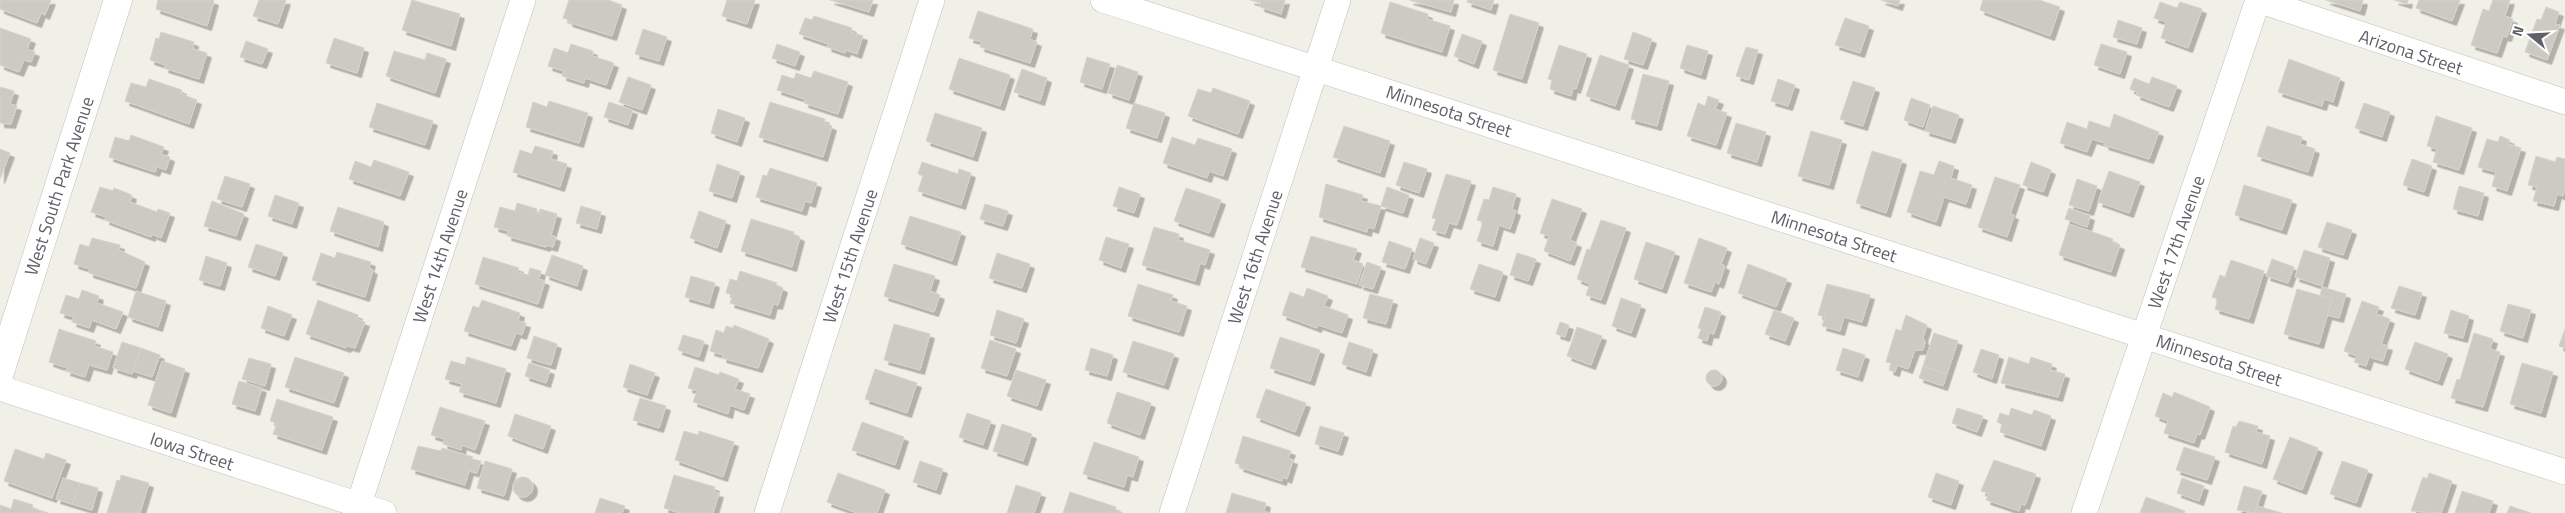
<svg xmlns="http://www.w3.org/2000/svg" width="2565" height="513" font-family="'Titillium Web',sans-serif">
<defs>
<filter id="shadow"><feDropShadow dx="4.5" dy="4.5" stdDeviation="0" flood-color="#0004"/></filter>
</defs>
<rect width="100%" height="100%" fill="#f1f0e7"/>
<path fill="#cccbc3" stroke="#d6d3c5" filter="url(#shadow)" d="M0,0H51L45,15L41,13L37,23L0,9Z
M158,0H212L214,1L207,26L156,9Z
M259,0H286L278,24L253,16Z
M412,0L460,14L451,46L402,30Z
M569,0H608L622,5L612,36L568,22L569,20L563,18Z
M727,0H755L747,24L722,16Z
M830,0H873L869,12Z
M1250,0H1285L1281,14L1260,7L1261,3Z
M1409,0H1454L1451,12Z
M1468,0H1494L1491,10L1467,2Z
M1881,0H1900L1898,6Z
M1983,0H2039L2060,7L2050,36L1980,10Z
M2326,0H2363L2360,11Z
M2394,0H2408L2407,4Z
M2419,0H2460L2452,21L2416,8Z
M2493,0H2510L2505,16L2513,19L2507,37L2503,36L2497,53L2471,45L2483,9L2489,11Z
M1390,2L1428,14L1427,19L1450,26L1442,52L1381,33Z
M2160,2L2177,8L2180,2L2202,9L2188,48L2161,38L2166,22L2154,18Z
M2546,7L2559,12L2555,24L2560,25L2547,60L2525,52L2537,19L2541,20Z
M978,11L1033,29L1030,39L1037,42L1030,63L980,47L982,42L969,38Z
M1510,14L1539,23L1522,79L1493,70Z
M814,16L852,28L851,32L863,36L857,54L846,50L845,53L827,47L828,44L799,34L805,18L812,20Z
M1845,18L1869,26L1860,53L1835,45Z
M2118,20L2142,28L2137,44L2113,37Z
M0,28L31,39L27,49L35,52L31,62L24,60L19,72L0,65Z
M643,29L667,37L659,61L635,54Z
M161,32L194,42L193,49L207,53L199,79L164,68L165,65L150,60L156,38L159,39Z
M1633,32L1652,39L1643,65L1624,59Z
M1462,34L1482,41L1474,64L1454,56Z
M334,38L364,48L357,73L326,63Z
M246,41L268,49L262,64L240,57Z
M571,44L593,51L592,56L614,63L606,85L585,78L584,83L562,76L563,71L548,66L554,48L568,53Z
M777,44L800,52L795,66L772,58Z
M2101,44L2127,52L2120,74L2094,65Z
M1559,45L1587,54L1576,89L1573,88L1571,96L1550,89L1552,80L1548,79Z
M1687,45L1708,51L1701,75L1680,68Z
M1746,47L1758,50L1749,80L1736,76Z
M394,51L425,60L427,53L446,59L435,93L386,76Z
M1600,55L1629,65L1615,106L1586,96Z
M1087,57L1110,64L1102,89L1080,82Z
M959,58L1010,75L1000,106L949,89Z
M2289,59L2340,78L2333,102L2324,99L2322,106L2278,92Z
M1117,65L1138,72L1129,100L1108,93Z
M1022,69L1047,78L1040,101L1014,92Z
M814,71L848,82L838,114L804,103L805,99L777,90L782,75L794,79L796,73L811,78Z
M1643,74L1669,81L1657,126L1631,119Z
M628,77L651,85L642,110L619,102Z
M2152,77L2177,86L2169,107L2136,95L2137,92L2130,89L2134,78L2149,84Z
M149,79L182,90L181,94L197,100L189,124L125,101L131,83L146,87Z
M1778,79L1795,85L1788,106L1771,101Z
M1853,81L1875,88L1863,126L1840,119Z
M0,87L14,91L10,104L17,106L11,124L0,123Z
M1213,88L1250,101L1238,134L1188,116L1198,89L1211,93Z
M1708,96L1719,100L1715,109L1727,113L1716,145L1687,136L1698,103L1705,106Z
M1911,98L1930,105L1923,127L1904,120Z
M549,101L588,113L579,143L526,127L533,102L547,107Z
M609,102L633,110L628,125L604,117Z
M770,102L825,119L824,123L832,126L823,157L759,137Z
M377,103L433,121L425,145L369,127Z
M1134,103L1165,113L1157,138L1126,128Z
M2364,103L2390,112L2382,137L2355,128Z
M1933,106L1959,115L1951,139L1925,131Z
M718,109L745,118L737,142L711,133Z
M935,113L982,128L973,157L926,141Z
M2114,114L2159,132L2149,159L2104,145L2105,143L2092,139L2087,152L2060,143L2067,122L2087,129L2089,121L2110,128Z
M2436,116L2472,128L2459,170L2433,162L2437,149L2427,146Z
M1736,123L1766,132L1757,162L1727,153Z
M1344,126L1390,141L1380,173L1333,157Z
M2267,126L2302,137L2300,144L2315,149L2308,172L2257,156Z
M1811,131L1842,140L1829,185L1798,176Z
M131,135L164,147L161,154L170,157L166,170L157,167L155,172L109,157L115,137L129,141Z
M2500,136L2510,140L2508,144L2521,148L2507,191L2492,186L2496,172L2478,167L2487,139L2498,142Z
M1172,137L1195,145L1198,138L1232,149L1223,176L1209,171L1207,178L1163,163Z
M535,146L553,151L551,159L567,164L560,187L513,172L520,150L532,154Z
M0,149L10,153L0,179Z
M1872,151L1902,160L1886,213L1856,203Z
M2536,156L2555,162L2557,157L2565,159V188L2563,196L2557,194L2554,206L2533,201L2537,187L2528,185Z
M2412,159L2432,166L2424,192L2403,185Z
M374,160L409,172L400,196L349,179L355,161L371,167Z
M1939,161L1954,166L1951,178L1972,185L1966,204L1944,197L1936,222L1907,212L1920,171L1934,175Z
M922,162L958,174L959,169L971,173L961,205L918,191L923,176L918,174Z
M1404,162L1427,169L1419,193L1396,185Z
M2031,162L2051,170L2043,192L2023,185Z
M717,164L740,172L732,198L709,191Z
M770,168L817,183L811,203L805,201L802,211L756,197L763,175L767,176Z
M2109,171L2140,182L2129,213L2098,202Z
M1446,174L1471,181L1457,225L1449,223L1445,234L1432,230L1436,219L1432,218Z
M225,176L250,184L242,207L217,199Z
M1995,177L2020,185L2010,214L2014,215L2007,237L1978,227Z
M2077,179L2097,186L2089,211L2069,205Z
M1326,184L1363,195L1361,201L1381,206L1374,229L1368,227L1367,232L1319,217Z
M2244,185L2292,200L2282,230L2235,215Z
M2459,186L2484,193L2478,216L2453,209Z
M100,187L113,191L114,188L132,195L130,202L157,212L158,209L170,213L161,238L151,234V237L105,220L106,217L91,212Z
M1119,187L1140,194L1134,213L1113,206Z
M1387,187L1409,195L1403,213L1381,206Z
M1493,187L1516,194L1512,209L1516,211L1510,229L1499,225L1493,246L1477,241L1483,222L1477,220L1484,199L1489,200Z
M1186,188L1221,200L1209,233L1174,221Z
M275,195L299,203L292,224L268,216Z
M1552,199L1582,209L1570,240L1577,243L1570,261L1544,251L1549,236L1540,233Z
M212,201L244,214L236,236L204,226Z
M517,203L537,209L536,213L539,214L540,209L557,214L551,235L556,237L553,247L546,245V247L507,236L508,231L494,227L500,207L515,211Z
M985,204L1008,211L1003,226L980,219Z
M581,206L601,212L597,229L576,223Z
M338,207L384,222L378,247L330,231Z
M2069,208L2090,216L2087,227L2065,219Z
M699,211L726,221L717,248L690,238Z
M910,216L961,232L952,261L901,244Z
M751,219L794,232L793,234L800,237L792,267L741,251Z
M1601,220L1626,228L1601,300L1586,295L1590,284L1577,279L1587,249L1590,250Z
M2327,222L2352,230L2343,255L2318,247Z
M2069,224L2113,239L2112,242L2120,245L2111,272L2059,255Z
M1154,227L1179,234L1178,240L1210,250L1205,265L1200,263L1195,281L1142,265Z
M1311,236L1357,249L1353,260L1363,264L1357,284L1301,267Z
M1106,237L1129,244L1121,268L1099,260Z
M92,238L120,245L119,250L145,262L136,288L89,273L90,269L74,264L80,244L89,247Z
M1420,238L1434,243L1426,264L1413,259Z
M1699,238L1727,248L1721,264L1725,266L1719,284L1715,282L1711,292L1684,283Z
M1389,241L1412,249L1405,269L1382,262Z
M1646,242L1675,252L1662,289L1634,279Z
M256,244L283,253L275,276L248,267Z
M2304,250L2330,258L2322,286L2295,277Z
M337,252L371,262L369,268L373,270L365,297L312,280L321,253L335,258Z
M997,253L1030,264L1022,288L989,278Z
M1517,253L1536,259L1528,281L1510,275Z
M552,255L583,266L577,286L545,275Z
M206,256L227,263L220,286L199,280Z
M483,257L519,268L517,272L528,275L530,268L541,271L539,279L545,281L538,304L475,284Z
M2272,259L2294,267L2288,283L2266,276Z
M2231,260L2264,271L2249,319L2215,309L2218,299L2212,297L2220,275L2225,277Z
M1367,262L1381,267L1373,289L1359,285Z
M894,264L935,276L930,291L940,295L934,312L884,296Z
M1479,264L1503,272L1495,297L1470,289Z
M1748,264L1787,279L1776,307L1738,293Z
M740,271L777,283L776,285L783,288L778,305L773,304L770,315L730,303L733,295L726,293L730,279L737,281Z
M691,276L715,283L709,304L685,297Z
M1138,284L1173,295L1171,301L1187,306L1179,332L1128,316Z
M1827,284L1870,295L1862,322L1844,317L1840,331L1822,326L1825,317L1818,315Z
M2399,286L2422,293L2415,315L2391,308Z
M2322,287L2346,294L2339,318L2327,315L2332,299L2320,296Z
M1307,288L1328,296L1324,306L1348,315L1342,333L1318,325L1317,328L1282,315L1290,292L1304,297Z
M2297,289L2332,299L2319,344L2284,334Z
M82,290L99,296L97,303L123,312L116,329L92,320L89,328L72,322L74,317L60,313L66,295L79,299Z
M136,291L166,301L158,327L128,317Z
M1370,294L1393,300L1386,324L1363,318Z
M1621,298L1641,305L1631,333L1612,326Z
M318,300L358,315L357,319L365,322L355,348L348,346L346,348L306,334Z
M482,300L520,313L518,321L526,323L522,335L516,333L511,346L464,331L473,306L479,308Z
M2362,301L2379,307L2376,314L2390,319L2381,344L2388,346L2383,361L2369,357L2366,366L2354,362L2357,356L2344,351Z
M2508,304L2531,310L2523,338L2500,331Z
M268,306L292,315L284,336L261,328Z
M1705,307L1721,312L1714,334L1709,333L1707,341L1698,338L1701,329L1698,328Z
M997,310L1024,319L1016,343L990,335Z
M1774,310L1794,318L1785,341L1765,334Z
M2451,310L2469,316L2463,338L2444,333Z
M1906,315L1927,325L1923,338L1925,342L1923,350H1915L1908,369L1897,365L1895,372L1889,370L1891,363L1886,362L1896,329L1901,331Z
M1560,322L1569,325L1565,337L1556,334Z
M894,324L930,334L920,370L884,360Z
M734,325L769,339L758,368L722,358L723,355L710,351L716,330L724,333L726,326L733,328Z
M1577,327L1602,336L1591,365L1567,356Z
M59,329L96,341L94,346L113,352L107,370L89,365L85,377L66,371L67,368L49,362Z
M2565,329V348L2559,346Z
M1934,333L1958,341L1947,374L1923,366Z
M2474,333L2493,339L2490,349L2500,352L2483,407L2451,398L2457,379L2460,380Z
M683,335L704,341L699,357L678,350Z
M534,336L557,344L551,365L527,358Z
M1280,337L1320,350L1310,381L1270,368Z
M990,340L1016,349L1007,376L981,368Z
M1133,341L1174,354L1164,385L1123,372Z
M122,342L141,348L132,374L113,368Z
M1349,342L1373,350L1366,372L1342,364Z
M2415,342L2448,354L2438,381L2405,369Z
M141,348L160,355L152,377L133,371Z
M1091,348L1113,355L1107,376L1085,370Z
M1843,348L1865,355L1858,377L1836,370Z
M1981,349L1999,355L1992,379L1973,372Z
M295,357L344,373L334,403L285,387Z
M467,357L506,369L496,403L459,392L462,384L445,379L451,361L465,365Z
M2009,357L2029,364L2031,357L2052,364L2050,370L2065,374L2058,397L2001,383Z
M249,358L271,364L265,386L242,379Z
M162,361L185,369L171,413L148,405Z
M529,363L550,370L546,383L525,376Z
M2522,363L2553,372L2541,413L2510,404Z
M630,364L655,373L647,395L623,387Z
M1923,366L1947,374L1943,386L1919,378Z
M695,367L719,375L720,372L739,379L735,389L750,394L744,410L730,405L728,414L693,402L697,391L688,388Z
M875,369L917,383L907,413L865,399Z
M1706 378a8 8 0 1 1 16 0a8 8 0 1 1-16 0Z
M1016,370L1046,380L1037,406L1007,396Z
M239,381L262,388L255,411L232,404Z
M1266,389L1306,403L1295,432L1256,417Z
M1117,392L1151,403L1140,435L1107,423Z
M2174,392L2210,407L2200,435L2197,434L2194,443L2164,433L2168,421L2155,416L2163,393L2172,397Z
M640,398L666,406L659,428L633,420Z
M277,399L333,417L322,450L273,434L277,423L270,421Z
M440,407L485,421L475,450L462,445L461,450L443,444L445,439L431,435Z
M1957,408L1983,416L1977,432L1952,423Z
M2011,408L2032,415L2034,410L2051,416L2041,446L2000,432L2002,424L1997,422L2000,413L2009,416Z
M967,413L991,421L983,445L959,437Z
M515,414L551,426L543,449L508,436Z
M2239,421L2258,426L2256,432L2270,436L2262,464L2225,452L2233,426L2236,427Z
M862,422L904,437L895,465L852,450Z
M1002,424L1032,434L1023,461L993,451Z
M1320,426L1344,433L1338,451L1315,444Z
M684,431L698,435L699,431L734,442L723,477L675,460Z
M1243,436L1291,451L1288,458L1293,460L1287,479L1283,477L1282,481L1239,467L1240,465L1235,463Z
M2290,437L2318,448L2302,490L2273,479Z
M1094,442L1139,457L1133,477L1127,475L1124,487L1083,474Z
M418,446L441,451L442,448L473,457L472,459L481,461L477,473L469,471L465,485L411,469Z
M2184,447L2215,457L2207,480L2176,470Z
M15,449L44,459L46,453L66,460L52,498L4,481Z
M1994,460L2036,474L2025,505L2021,504L2019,511L1986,500L1989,493L1981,491Z
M485,461L512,469L504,496L477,488Z
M920,461L943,469L936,490L913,482Z
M2342,461L2368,470L2356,503L2330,494Z
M838,473L885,490L877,513H857L827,502Z
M1936,473L1959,481L1951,505L1928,497Z
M2429,473L2452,481L2441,513L2411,511L2423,477L2427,479Z
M121,475L149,483L140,513H107L117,480L120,481Z
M674,475L715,487L714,492L719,493L713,513H680L664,508Z
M513 487a10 10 0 1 1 20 0a10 10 0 1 1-20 0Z
M63,478L80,483L72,504L56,499Z
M2182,478L2204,486L2199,501L2177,493Z
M80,483L98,488L92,510L72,504Z
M1016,485L1041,493L1034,513H1007Z
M2244,486L2262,491L2255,513L2237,510Z
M2462,491L2493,501L2489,513H2455Z
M1070,492L1116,507L1115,510L1123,513H1063Z
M1232,493L1266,503L1264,511L1269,513H1226Z
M2146,497L2185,511L2184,513H2140Z
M600,498L625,506L622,513H595Z
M14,499L33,505L32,508L48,513H0V505L11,509Z
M2257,506L2282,513H2255Z
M2510,506L2531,513H2507Z"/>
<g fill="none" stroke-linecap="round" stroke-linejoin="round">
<defs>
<path id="minor" d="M1103,0L2565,472
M2258,0L2565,102
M0,388L384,513
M356,513L523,0
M767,513L932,0
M1172,513L1338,0
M2084,513L2258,0"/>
<path id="secondary" d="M0,372L118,0"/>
</defs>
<use href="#minor" stroke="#bcbec3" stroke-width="26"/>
<use href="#secondary" stroke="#bdbfc5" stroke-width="29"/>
<use href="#minor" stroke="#fff" stroke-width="25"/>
<use href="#secondary" stroke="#fff" stroke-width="28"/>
</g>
<g text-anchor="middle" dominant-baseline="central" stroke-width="5" stroke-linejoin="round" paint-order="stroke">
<g font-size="18" fill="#5f6168" stroke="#fff">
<text transform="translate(2411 52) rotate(18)">Arizona Street</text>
<text transform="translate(1449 111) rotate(18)">Minnesota Street</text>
<text transform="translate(59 186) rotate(-72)">West South Park Avenue</text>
<text transform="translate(1834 236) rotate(18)">Minnesota Street</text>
<text transform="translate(2176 242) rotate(-71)">West 17th Avenue</text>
<text transform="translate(440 256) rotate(-72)">West 14th Avenue</text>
<text transform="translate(850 256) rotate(-72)">West 15th Avenue</text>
<text transform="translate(1255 257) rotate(-72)">West 16th Avenue</text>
<text transform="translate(2219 360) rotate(18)">Minnesota Street</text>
<text transform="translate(192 451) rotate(18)">Iowa Street</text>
</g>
</g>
<g transform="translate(2530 35) rotate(288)" stroke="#ffffff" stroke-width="4" paint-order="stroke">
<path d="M0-4L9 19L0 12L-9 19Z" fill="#5f6168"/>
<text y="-8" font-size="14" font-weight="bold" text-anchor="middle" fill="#5f6168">N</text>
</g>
</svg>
